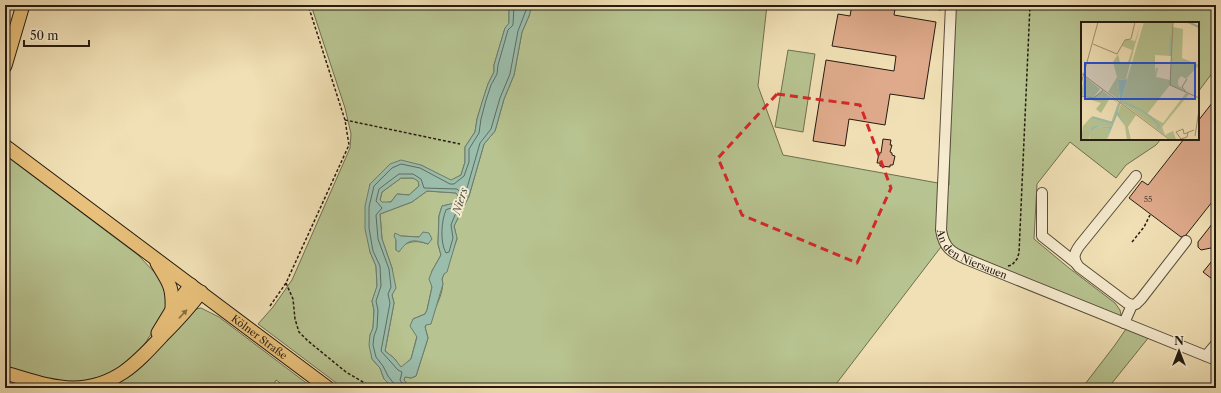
<svg xmlns="http://www.w3.org/2000/svg" width="1221" height="393" font-family="'Libre Caslon Text',serif">
<rect width="100%" height="100%" fill="#f1e0b5"/>
<filter id="stains"><feTurbulence type="fractalNoise" baseFrequency=".005" numOctaves="4"/><feColorMatrix values="0 0 0 0 .2 0 0 0 0 .09 0 0 0 0 .02 0 0 0 .5 -.17"/></filter>
<radialGradient id="worn" r=".72"><stop offset=".6" stop-color="#630" stop-opacity="0"/><stop offset="1" stop-color="#630" stop-opacity=".3"/></radialGradient>
<path fill="#b7c390" stroke="#6e6f50" fill-rule="evenodd" d="M311,5H510L509,11V24L505,28L494,65V72L488,84L477,119L475,132L465,147V162L461,175L451,181L421,165L370,184V252L376,266L377,287L372,301L374,310L373,328L370,335L372,359L380,368L384,379L393,388H343L258,324L273,307L292,280L350,148L351,134L345,108Z
M531,5H767L758,86L783,155L949,185L952,5H1216V68L1198,92V23H1082V139H1161L1156,145L1126,165L1116,178L1070,142L1037,184L1034,239L1069,268L1115,303L1120,310L1121,315L1118,316L1025,278L944,243L833,388H410L404,380L405,377L411,378L416,376L428,338L425,327C431,316 446,292 442,279L457,239L454,226L469,196L484,144L495,131L504,99L514,75L522,32L529,16Z
M788,50L815,54L803,132L775,127Z
M5,155L138,255L158,276L168,295L166,310L144,345L124,365L107,375L81,382H65L54,380L5,367Z
M401,178H413L419,181V186L409,195L397,194L391,202L382,203L380,200L382,192Z
M427,191L457,193L458,196L456,203L442,206L439,216L438,244L441,255L432,271V287L427,310L425,314L413,319L417,336L411,359L401,368L394,358L385,351L394,303L392,295V268L382,239L380,214L412,202ZM401,236L419,237L428,244C414,239 407,242 396,250V240Z
M201,308L219,317L313,388H287L276,380L272,388H106L128,377L137,370L196,309Z
M1126,329L1149,337L1108,388H1082L1115,345Z"/>
<path fill="#9bbdac" stroke="#6c7c6e" fill-rule="evenodd" d="M510,5H532L529,16L522,32L514,75L504,99L495,131L484,144L469,196L454,226L457,238L447,272L444,274L442,279L443,284L431,324L426,325L425,327L428,338L416,376L411,378L405,377L404,380L410,388H393L384,379L380,368L372,359L369,345L370,335L373,328L374,310L372,301L377,286L376,266L370,252L365,229V206L370,184L390,164L401,160L421,165L451,180L461,175L465,162V147L475,132L477,119L483,99L488,84L494,72V65L505,28L509,23V11ZM401,178H413L418,181L419,186L409,195L397,194L391,202H382L380,200L382,192ZM427,191L456,193L458,196L455,203L442,206L439,216L438,244L441,255L432,271L429,279L432,287L427,310L425,314L413,319L410,326L417,337L411,359L401,367L394,358L385,351L394,303L392,295L396,288L392,268L382,239L380,214L412,202Z
M423,232L429,233L432,239L428,244C413,239 408,239 399,252L396,250V240L394,236L395,233L401,236L419,237Z"/>
<g fill="none" stroke-linecap="round" stroke-linejoin="round">
<path stroke="#606c5e" stroke-width="1" d="M456,207L457,210L451,225L453,238L449,252L446,253C440,243 441,221 446,210Z
M396,388L395,385L388,376L383,366L376,357L373,345L374,336L377,328L378,310L376,301L381,286L380,266L373,251L369,228V207L374,186L392,168L401,164L420,168L450,184H454L464,176L469,162V149L479,133L481,119L486,100L491,85L497,74L498,65L508,30L513,25L514,5
M405,388L400,380L402,372L398,370L381,351L390,303L388,294L391,287L389,269L378,239L376,215L382,208L376,201L379,189L399,174H413L421,179L424,188L457,189L463,195H465L480,143L491,129L500,98L510,74L518,31L528,5"/>
</g>
<path fill="#deaa8b" stroke="#251b10" d="M852,5H872L895,9L894,15L936,22L924,99L890,94L885,125L849,119L845,146L813,141L826,60L894,71L896,56L832,46L838,14L850,16Z
M1216,98V197L1186,235L1181,237L1129,198L1142,181L1148,185L1184,139H1198V121Z
M883,139L891,140L890,145H892L890,152L892,153V155L895,156L893,165H890V167L880,166V163H877L879,153H881Z
M1216,219V247L1201,250L1198,247V242Z
M1216,256V282L1203,272Z"/>
<g fill="none" stroke-linecap="round" stroke-linejoin="round">
<defs>
<g id="minor">
<path id="s1" d="M951,5L941,230C944,248 951,252 966,259L1216,360"/>
<path d="M1042,193V236L1076,263"/>
<path d="M1132,305L1136,304L1141,299L1186,241"/>
<path d="M1124,323L1132,305L1127,303L1079,267C1072,259 1074,253 1080,245L1136,176"/>
<path d="M1206,356L1216,344"/>
</g>
<g id="major">
<path d="M5,66L23,5"/>
<path id="s2" d="M5,146L328,388"/>
<path d="M157,263C169,283 173,286 172,310"/>
<path d="M158,333L172,310L191,285"/>
<path d="M5,373C27,379 50,388 73,388C115,387 136,364 162,336C176,322 189,308 201,292"/>
</g>
</defs>
<use href="#minor" stroke="#584c39" stroke-width="12"/>
<use href="#major" stroke="#251b10" stroke-width="15"/>
<path stroke="#251b10" stroke-width="1.5" stroke-dasharray="3 2" stroke-linecap="butt" d="M704,5L725,9H740L749,5
M908,5L942,10
M345,120L460,144
M1132,242L1144,227L1150,215
M1008,266L1012,265L1017,259L1019,253L1030,5
M286,283L293,299L295,319L299,332L308,341L346,372L373,388
M270,306L286,283L349,145L345,120L308,5"/>
<use href="#minor" stroke="#f6ebcf" stroke-width="10"/>
<use href="#major" stroke="#e8c07a" stroke-width="13"/>
</g>
<defs><path id="oneway-solid" d="M-6-.8H1V-3.2L6.5 0L1 3.2V.8H-6Z"/></defs>
<use fill="#866e45" href="#oneway-solid" transform="translate(183 314) rotate(-47)"/>
<path fill="none" stroke="#d62828" stroke-width="3" stroke-dasharray="8 5" stroke-linejoin="round" d="M777,94L860,105L891,188L857,263L742,215L718,158Z"/>
<g text-anchor="middle" dominant-baseline="central" stroke-width="4" stroke-linejoin="round" paint-order="stroke">
<g font-size="8" fill="#533f2f">
<text x="1148" y="199">55</text>
</g>
<g font-size="10" fill="#251b10" stroke="#f6ebcf">
<text stroke="none"><textPath href="#s1" startOffset="267">An den Niersauen</textPath></text>
<text stroke="none"><textPath href="#s2" startOffset="318">Kölner Straße</textPath></text>
</g>
<g font-size="11" font-style="italic" fill="#4e5447" stroke="#f6ebcf">
<text transform="translate(460 201) rotate(-73)">Niers</text>
</g>
</g>
<g transform="translate(1081 22)">
<rect width="118" height="118" fill="#f1e0b5"/>
<path d="M60,0L45,57L37,58L39,79L27,70L36,55L32,40L37,32L39,40H47L51,28L41,24L45,17L54,19ZM63,0H92V5L102,7L101,36L118,43L105,57L100,54L97,58V63L104,69L89,63L66,92L82,101L105,71L108,72L81,105L84,113L92,109L95,117L99,118H90L40,80ZM74,33L90,34L89,58L75,55L77,46H75L74,52ZM3,54L19,67L12,76L0,73ZM22,69L38,81L33,99L30,105L15,104L9,108V110L16,105L29,107L26,118H8L10,112L7,118H0L2,104L10,95L30,101L37,81L29,76L20,91L15,87L20,81L0,75L9,77ZM40,82L55,93L47,105L50,118H46L44,104L37,91Z" fill="#b7c390" fill-rule="evenodd"/>
<path d="M63,0L37,90L44,104L46,118L44,104L36,93L26,118L29,107L16,105L8,111L11,105L15,104L30,105L39,78L37,58L46,57Z" fill="#9bbdac"/>
<path fill="none" stroke="#9bbdac" stroke-width="2" d="M107,0L118,5M89,34L90,15M40,79L58,87L70,95L78,103L77,107M11,95L32,101"/>
<path fill="none" stroke="#9f9173" stroke-width="1" d="M92,0L89,63L118,76M12,22L36,32L44,18L50,17L54,0M0,51L89,118M0,62L17,0M105,70L101,65L106,57M0,74L13,76L22,68M107,110L106,115L100,117L95,110L102,107L103,112L113,108M114,114L118,88"/>
<path fill="#1d4ed8" fill-opacity="0.15" stroke="#1d4ed8" stroke-width="2" d="M4,41H114V77H4Z"/>
<rect width="118" height="118" fill="none" stroke="#251b10" stroke-width="2"/>
</g>
<rect width="1221" height="393" fill="none" stroke="#f1e0b5" stroke-width="20"/>
<rect x="6" y="6" width="1209" height="381" fill="none" stroke="#251b10" stroke-width="2"/>
<rect x="10" y="10" width="1201" height="373" fill="none" stroke="#251b10"/>
<g transform="translate(1179 351)" stroke="#f6ebcf" stroke-width="3" paint-order="stroke">
<path d="M0-3L7 15L0 10L-7 15Z" fill="#251b10"/>
<text y="-6" font-size="11" font-weight="bold" text-anchor="middle" fill="#251b10">N</text>
</g>
<path d="M24 40v6h65v-6" fill="none" stroke="#251b10" stroke-width="2"/>
<text x="30" y="40" font-size="12" fill="#251b10" stroke="#f6ebcf" stroke-width="3" paint-order="stroke">50 m</text>
<rect width="100%" height="100%" filter="url(#stains)"/>
<rect width="100%" height="100%" fill="url(#worn)"/>
</svg>
